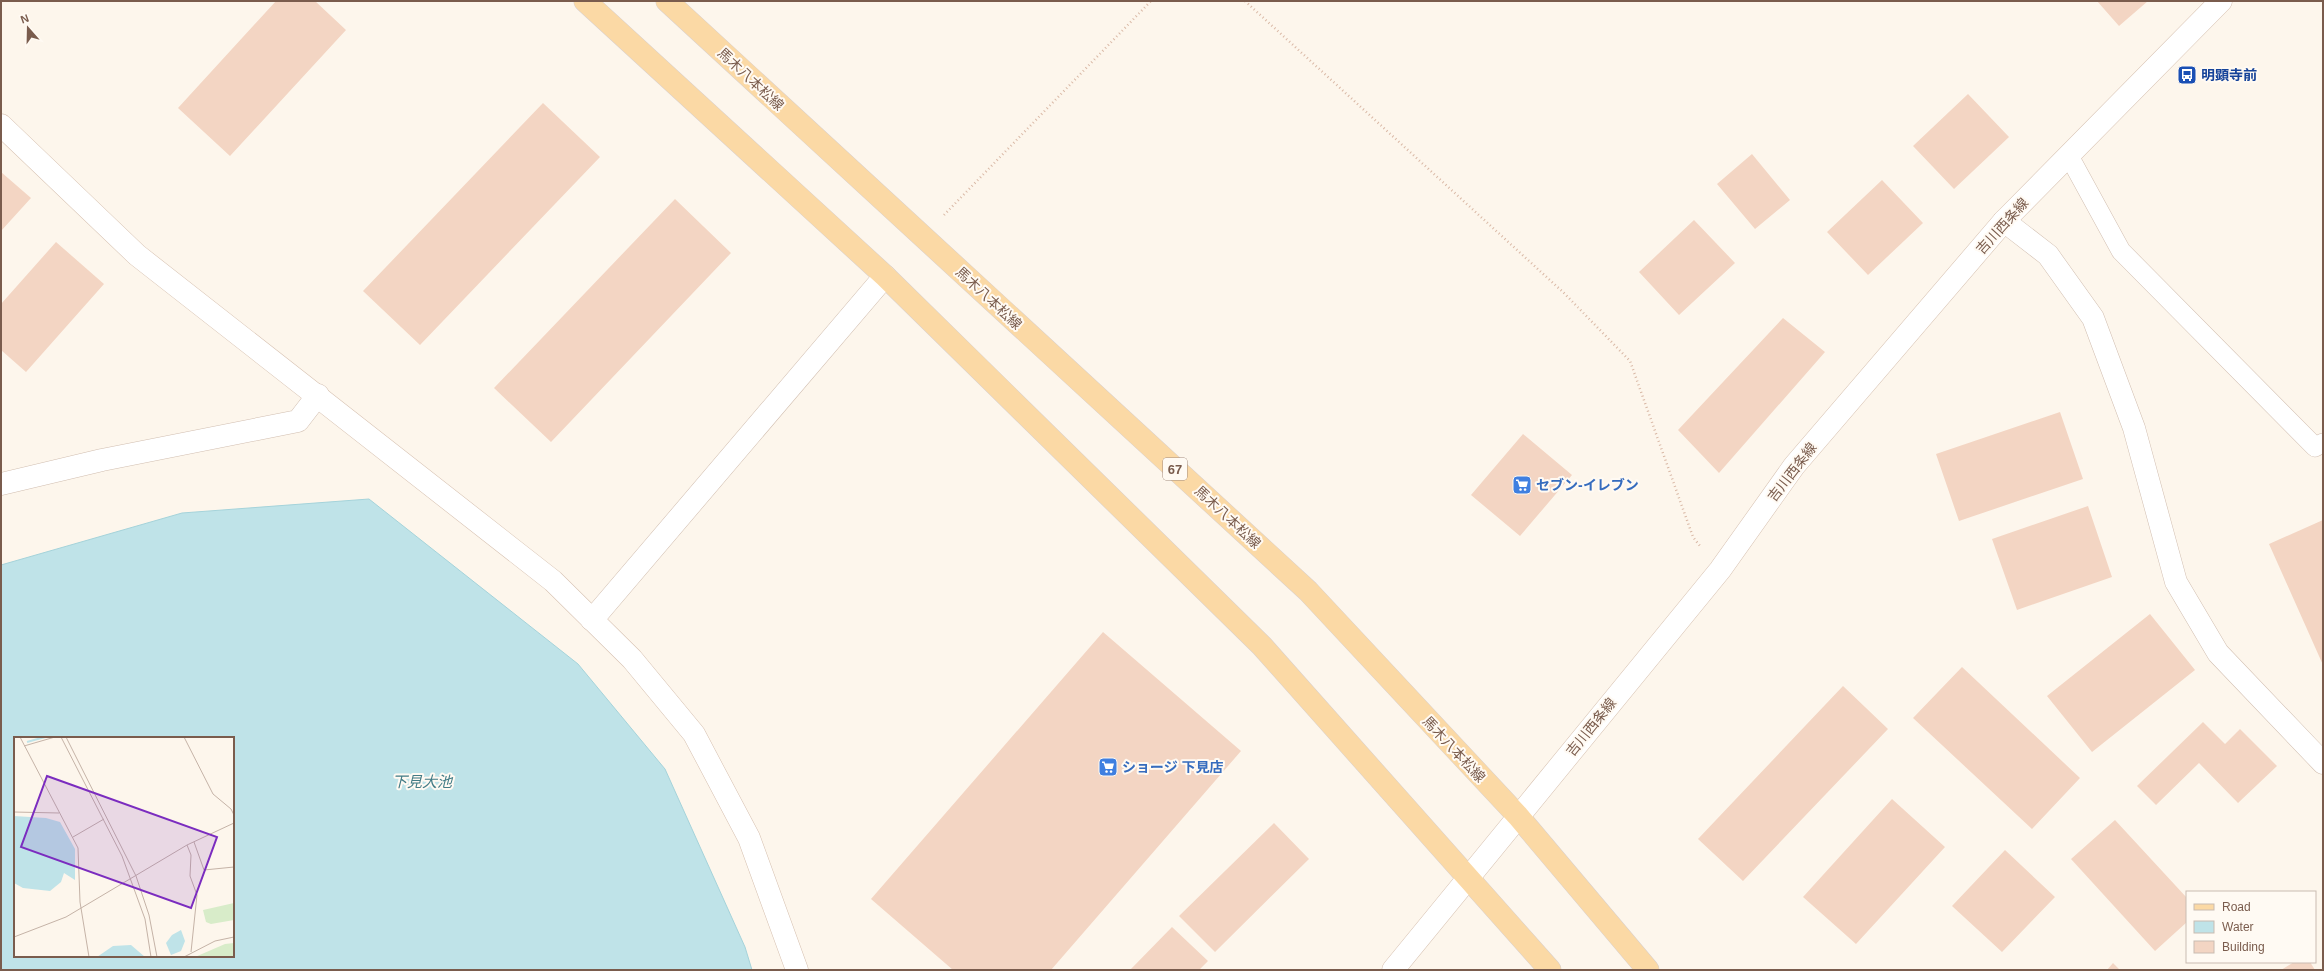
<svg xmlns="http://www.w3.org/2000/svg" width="2324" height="971" font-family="Arial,'Noto Sans JP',sans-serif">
<rect width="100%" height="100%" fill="#fdf6ec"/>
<path fill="#bfe3e8" stroke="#a5d3da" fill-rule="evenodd" d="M369,499L578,664L665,769L745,947L752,970H1V565L182,513ZM15,738H233V956H15Z"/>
<path fill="#f3d5c3" d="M276,1H315L346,30L230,156L178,108Z
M2097,1H2148L2119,26Z
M1968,94L2009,137L1954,189L1913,146Z
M543,103L600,157L420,345L363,291Z
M1752,154L1790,200L1755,229L1717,184Z
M1,172L31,198L1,231Z
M1882,180L1923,223L1868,275L1827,232Z
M675,199L731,253L551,442L494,388Z
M1694,220L1735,263L1679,315L1639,272Z
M56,242L104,284L26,372L1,350V304Z
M1783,318L1825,352L1719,473L1678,430Z
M2060,412L2083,479L1959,521L1936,454Z
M1523,434L1572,475L1520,536L1471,495Z
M2088,506L2112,577L2017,610L1992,539Z
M2323,520V665L2269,544Z
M2150,614L2195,670L2092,752L2047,696Z
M1103,632L1241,751L1051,970H953L871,899Z
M1962,667L2080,778L2032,829L1913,718Z
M1843,686L1888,729L1743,881L1698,839Z
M2203,722L2225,744L2240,729L2277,766L2238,803L2199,763L2156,805L2137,786Z
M1892,799L1945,847L1856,944L1803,897Z
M2115,820L2187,898V922L2155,951L2071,859Z
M1274,823L1309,859L1215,952L1179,916Z
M2005,850L2055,897L2002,952L1952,906Z
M1172,927L1208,961L1199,970H1130Z
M2294,962H2310L2315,970H2281Z
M2113,963L2120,970H2107Z"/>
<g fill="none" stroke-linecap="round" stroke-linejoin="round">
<defs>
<path id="lane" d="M2069,156L2121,251L2315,447L2323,443"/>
<path id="street" d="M2004,221L2048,255L2093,318L2134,428L2176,582L2218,653L2323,763
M1,484L102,460L298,421L318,395
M592,620L885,276"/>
<path id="secondary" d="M1,125L137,255L553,581L632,659L694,734L749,838L797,970
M1393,970L1720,570L1794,466L2004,221L2221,1"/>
<path id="primary" d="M585,1L885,276L1262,646L1550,970
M667,1L1308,591L1518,816L1648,970"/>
</defs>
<use href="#lane" stroke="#d1beb0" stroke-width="20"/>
<use href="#street" stroke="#d1beb0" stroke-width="23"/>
<use href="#secondary" stroke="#d6c0b0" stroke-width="23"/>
<use href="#primary" stroke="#dad1cd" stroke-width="23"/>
<path stroke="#d9b8a5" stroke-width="2.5" stroke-dasharray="1 3" stroke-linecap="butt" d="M1245,1L1564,293L1630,361L1693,537L1700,546
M944,215L1151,1"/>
<use href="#lane" stroke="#fff" stroke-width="19"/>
<use href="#street" stroke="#fff" stroke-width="22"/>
<use href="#secondary" stroke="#fff" stroke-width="22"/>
<use href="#primary" stroke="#fbd9a5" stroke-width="22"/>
</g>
<defs>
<symbol id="bus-square" viewBox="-11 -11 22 22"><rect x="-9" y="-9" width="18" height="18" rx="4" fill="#1a4fb4" stroke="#fffaf3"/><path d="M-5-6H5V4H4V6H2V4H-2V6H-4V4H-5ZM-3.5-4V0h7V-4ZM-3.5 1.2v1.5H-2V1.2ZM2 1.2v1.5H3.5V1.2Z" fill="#fff"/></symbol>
<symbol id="supermarket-square" viewBox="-11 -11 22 22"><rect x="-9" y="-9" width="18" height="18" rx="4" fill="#3f7fe0" stroke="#fffaf3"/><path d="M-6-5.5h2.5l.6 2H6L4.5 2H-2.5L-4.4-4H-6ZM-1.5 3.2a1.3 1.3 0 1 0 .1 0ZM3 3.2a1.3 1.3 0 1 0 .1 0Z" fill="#fff"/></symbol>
</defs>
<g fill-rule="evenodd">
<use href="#bus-square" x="2176" y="64" width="22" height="22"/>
<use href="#supermarket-square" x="1511" y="474" width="22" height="22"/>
<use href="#supermarket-square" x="1097" y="756" width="22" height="22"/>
</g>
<g text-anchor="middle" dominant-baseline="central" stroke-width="4" stroke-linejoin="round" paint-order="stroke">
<rect fill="#fffaf3" stroke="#a28b7f" stroke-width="1" x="1163" y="458" width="24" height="22" rx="3"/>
<g font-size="13" font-weight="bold" fill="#7a5c4d">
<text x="1175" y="469">67</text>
</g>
<g font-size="14" font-weight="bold" fill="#164399" stroke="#fffaf3" text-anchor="start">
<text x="2201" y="75">明顕寺前</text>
</g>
<g font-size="14" fill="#7a5c4d" stroke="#fffaf3">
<text transform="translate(751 79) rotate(43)">馬木八本松線</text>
<text transform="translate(2002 226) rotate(-48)">吉川西条線</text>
<text transform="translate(989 298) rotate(43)">馬木八本松線</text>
<text transform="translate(1792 472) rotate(-52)">吉川西条線</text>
<text transform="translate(1228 517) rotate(43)">馬木八本松線</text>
<text transform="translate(1591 727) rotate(-51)">吉川西条線</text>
<text transform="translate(1454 749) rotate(47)">馬木八本松線</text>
</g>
<g font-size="14" font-weight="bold" fill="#366cbe" stroke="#fffaf3" text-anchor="start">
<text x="1536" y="485">セブン-イレブン</text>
<text x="1122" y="767">ショージ 下見店</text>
</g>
<g font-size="15" font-style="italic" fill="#437c86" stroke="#fffaf3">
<text x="422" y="781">下見大池</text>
</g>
</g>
<g transform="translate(14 737)">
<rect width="220" height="220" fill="#fdf6ec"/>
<path d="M220,166V183L197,187L192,185L189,173ZM220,206V220H181L211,207Z" fill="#d8ecc9"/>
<path d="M0,79L32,81L46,85L61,112V143L50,136L47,145L36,154L9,151L0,146ZM167,193L171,204L167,214L157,218L152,206L158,198ZM117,208L131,220H83L99,209Z" fill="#bfe3e8"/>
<path fill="none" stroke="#bfe3e8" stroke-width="2" d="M13,5L31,0"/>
<path fill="none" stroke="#c5b3a7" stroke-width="1" d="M6,0L64,111L66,165L75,220M47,0L108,119L131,182L137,220M52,0L122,139L135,178L143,220M170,0L199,57L217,72L220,78M10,9L41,0M0,75L45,76M59,100L90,82M180,105L190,133L220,130M173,108L177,118L176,139L183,158L177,215M0,200L52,180L173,108L220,86M170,220L201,204L220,200"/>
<path fill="#7b2cbf" fill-opacity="0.15" stroke="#7b2cbf" stroke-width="2" d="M33,39L203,100L177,171L7,110Z"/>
<rect width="220" height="220" fill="none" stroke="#7a5c4d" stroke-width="2"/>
</g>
<rect width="2324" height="971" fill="none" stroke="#7a5c4d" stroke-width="4"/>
<rect x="2186" y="891" width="130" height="72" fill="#fffaf3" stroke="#cabbb1"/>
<rect x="2194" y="904" width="20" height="6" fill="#fbd9a5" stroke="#cabbb1"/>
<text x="2222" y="911" font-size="12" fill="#7a5c4d">Road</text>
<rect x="2194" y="921" width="20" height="12" fill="#bfe3e8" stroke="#cabbb1"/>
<text x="2222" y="931" font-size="12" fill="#7a5c4d">Water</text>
<rect x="2194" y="941" width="20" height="12" fill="#f3d5c3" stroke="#cabbb1"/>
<text x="2222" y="951" font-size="12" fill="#7a5c4d">Building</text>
<g transform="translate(28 28) rotate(340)" stroke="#fffaf3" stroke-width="3" paint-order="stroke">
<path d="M0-3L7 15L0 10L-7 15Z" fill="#7a5c4d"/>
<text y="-6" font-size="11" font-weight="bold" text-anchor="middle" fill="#7a5c4d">N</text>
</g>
</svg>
